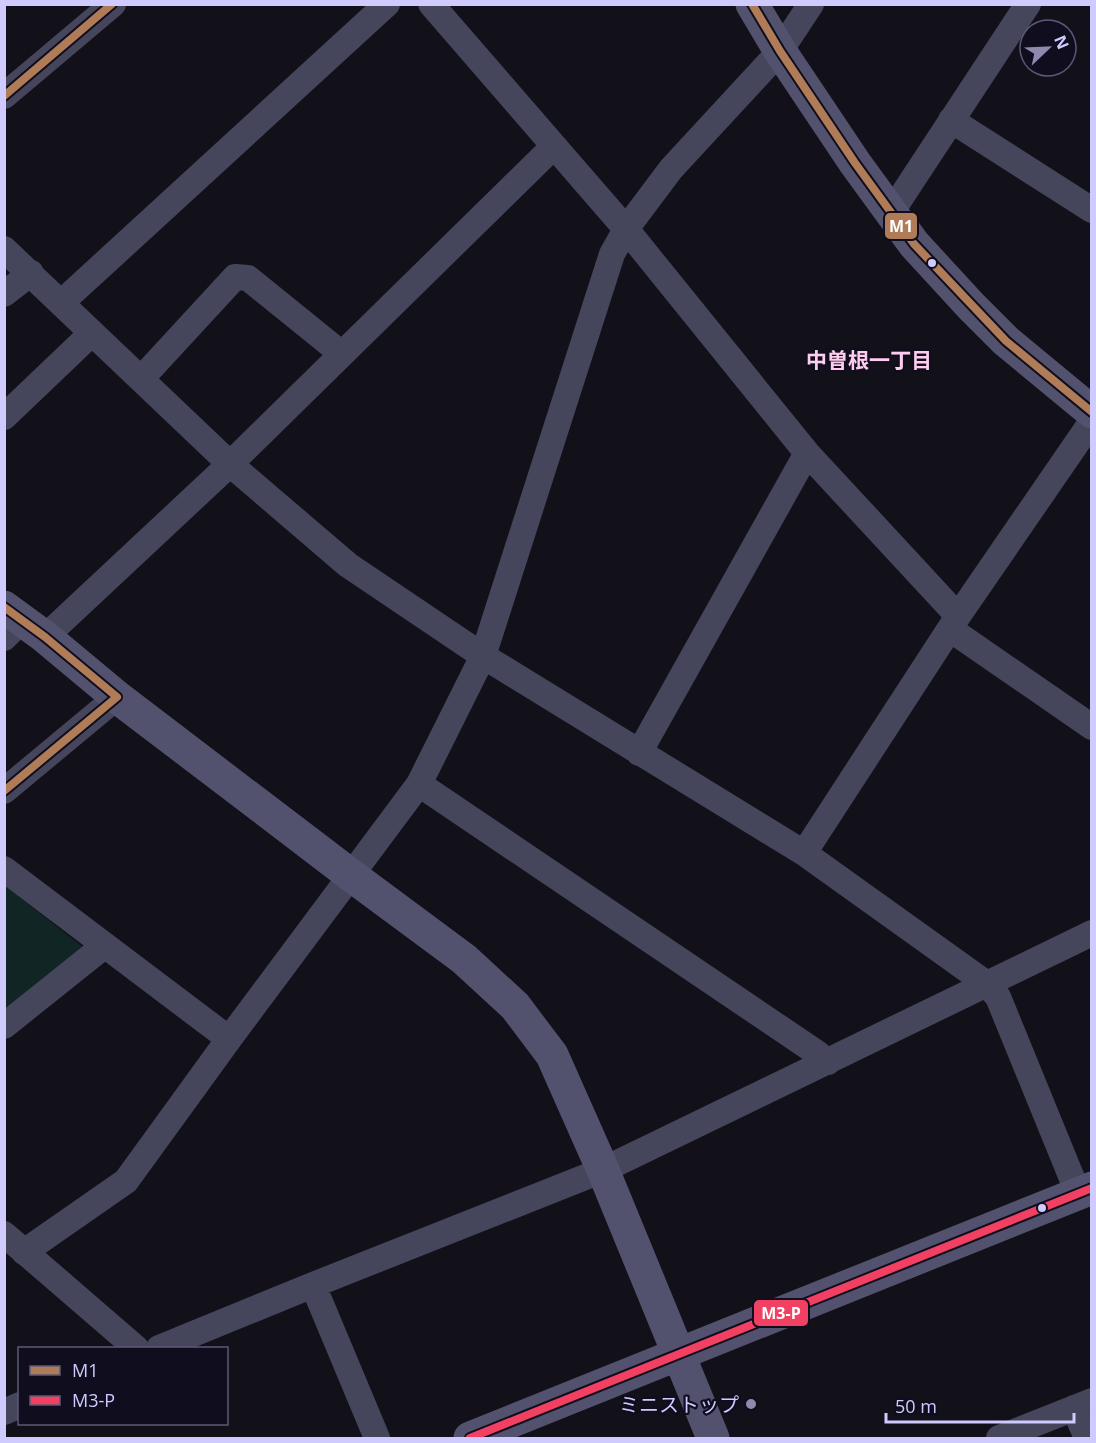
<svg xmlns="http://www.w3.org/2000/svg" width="1096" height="1443" font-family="'Open Sans','Noto Sans JP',sans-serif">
<rect width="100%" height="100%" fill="#12111a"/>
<path fill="#102524" d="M4,885L84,948L4,1013Z"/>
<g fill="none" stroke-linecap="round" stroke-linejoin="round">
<path stroke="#45455b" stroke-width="26" d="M431,4L626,229L807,453L958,616
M4,96L113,4
M951,120L1092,210
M890,214L1028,4
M4,249L230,464L348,565L483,656L804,853L987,984L998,997L1078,1193
M4,294L31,273
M62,302L387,4
M141,379L235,277L248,278L342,354
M4,417L92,333
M950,629L1092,727
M45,637L230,464L553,147
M4,638L22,620
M639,753L807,453
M419,784L817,1053L828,1062
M4,791L117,697
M804,853L958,616L1092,421
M4,869L229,1039
M4,1026L104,946
M4,1234L136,1348
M24,1252L126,1181L229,1039L419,784L483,656L612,254L626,229L671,169L780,51L811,4
M313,1285L377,1438
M159,1348L313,1285L603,1170L1092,933
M1074,1408L1087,1438
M4,1412L20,1405
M999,1438L1092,1401"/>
<path stroke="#53526e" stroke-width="33" d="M752,4L780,51L855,163L914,244L971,306L1006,341L1092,412
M4,607L45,637L117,697L352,876L464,959L515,1006L552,1055L603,1170L713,1438
M470,1438L1092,1188"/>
<defs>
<path id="bus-1" d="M752,4L780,51L855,163L914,244L1006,341L1092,412
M4,96L112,4
M4,607L45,637L117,697
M4,791L117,697"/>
<path id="bus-2" d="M470,1438L1092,1188"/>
</defs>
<use href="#bus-1" stroke="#0f0d1e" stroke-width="12"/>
<use href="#bus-2" stroke="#0f0d1e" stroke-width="12"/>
<use href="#bus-1" stroke="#b07c57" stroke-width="8"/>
<use href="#bus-2" stroke="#f24062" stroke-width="8"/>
</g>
<g fill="#cfcbfe" stroke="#0f0d1e" stroke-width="2">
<circle cx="932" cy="263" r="5"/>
<circle cx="1042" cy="1208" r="5"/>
</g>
<circle fill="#8d8aae" stroke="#0f0d1e" stroke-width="2" cx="751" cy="1404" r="6"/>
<g text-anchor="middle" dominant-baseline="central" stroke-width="4.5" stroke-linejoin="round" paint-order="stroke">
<g font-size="20" fill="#cfcbfe" stroke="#0f0d1e" text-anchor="end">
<text x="739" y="1404">ミニストップ</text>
</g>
<g font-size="21" font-weight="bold" fill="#fecdee" stroke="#0f0d1e">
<text x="869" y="360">中曽根一丁目</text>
</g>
</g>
<g stroke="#0f0d1e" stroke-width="2">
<rect x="884" y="212" width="34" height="28" rx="6" fill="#b07c57"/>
<rect x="753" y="1299" width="56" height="28" rx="6" fill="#f24062"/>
</g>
<g font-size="16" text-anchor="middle" font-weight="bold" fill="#fff">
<text x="901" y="232">M1</text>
<text x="781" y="1319">M3-P</text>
</g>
<rect width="1096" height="1443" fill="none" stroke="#cfcbfe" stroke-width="12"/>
<rect x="18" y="1347" width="210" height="78" fill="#0f0d1e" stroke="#5c5978" stroke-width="1.5"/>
<rect x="30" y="1366" width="30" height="9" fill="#b07c57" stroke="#5c5978" stroke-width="1.5"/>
<text x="72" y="1377" font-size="18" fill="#cfcbfe">M1</text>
<rect x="30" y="1396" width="30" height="9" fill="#f24062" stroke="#5c5978" stroke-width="1.5"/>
<text x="72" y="1407" font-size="18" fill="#cfcbfe">M3-P</text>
<g transform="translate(1048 48) rotate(67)"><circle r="28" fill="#0f0d1e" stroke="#5c5978" stroke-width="1.5"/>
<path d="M0-4.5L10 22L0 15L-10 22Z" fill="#8d8aae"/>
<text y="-9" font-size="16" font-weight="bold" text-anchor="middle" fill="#cfcbfe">N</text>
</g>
<path d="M886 1413v9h188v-9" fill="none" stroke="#cfcbfe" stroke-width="3"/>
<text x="895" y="1413" font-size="18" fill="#cfcbfe" stroke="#0f0d1e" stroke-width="4.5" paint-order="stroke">50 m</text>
</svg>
